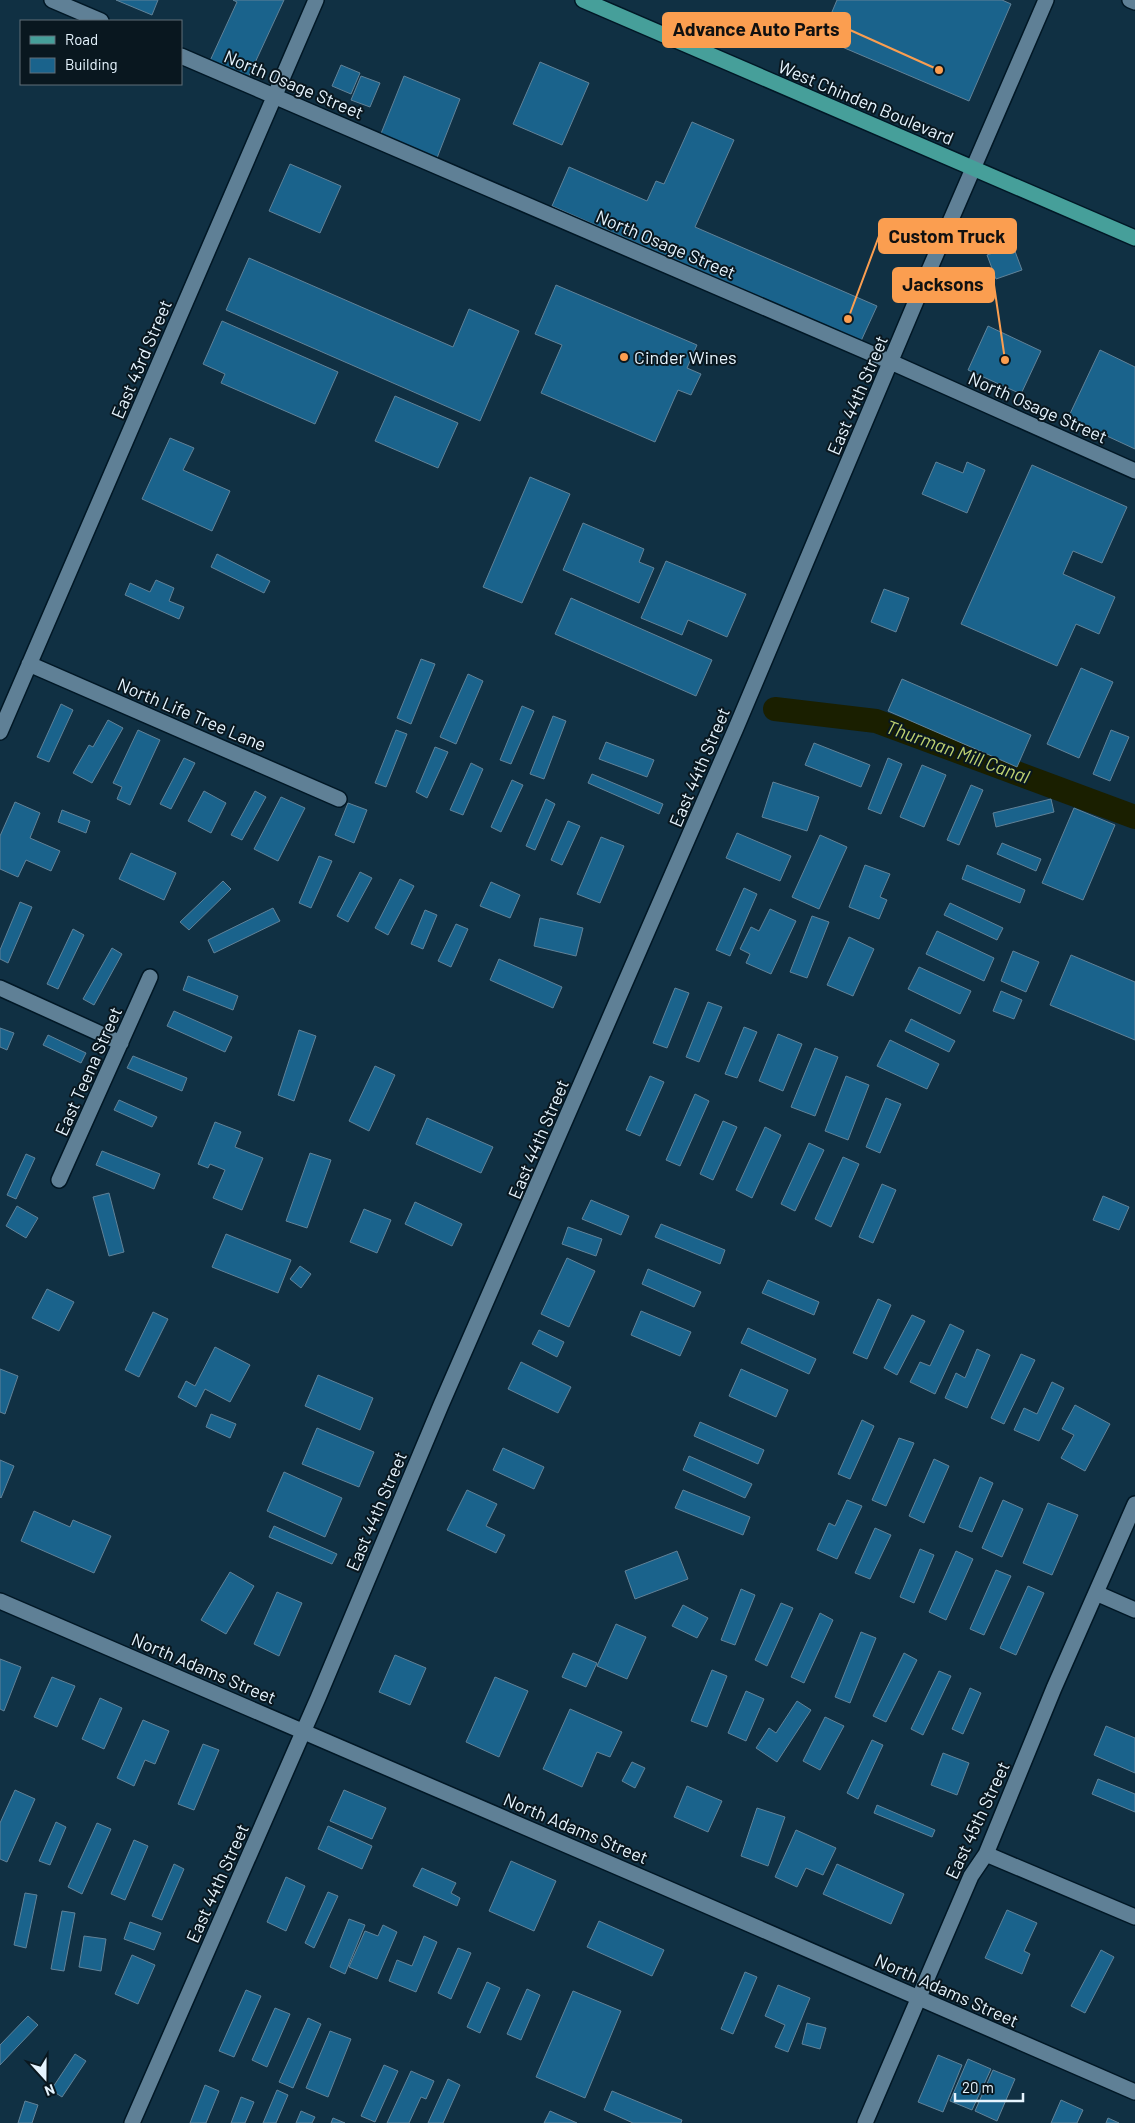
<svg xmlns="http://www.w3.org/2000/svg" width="1135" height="2123" font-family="Barlow,sans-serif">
<rect width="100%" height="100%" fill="#103043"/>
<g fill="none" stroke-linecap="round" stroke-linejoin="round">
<path stroke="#1a1f00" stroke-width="24" d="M775,709L876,721L1135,817"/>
</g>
<path fill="#1a638c" stroke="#618298" d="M116,0H158L152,15Z
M233,0H284L247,80L209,63L237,2Z
M837,0H1002L1011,4L969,101L821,38Z
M540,62L589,83L562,145L513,124Z
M341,65L360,73L351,94L332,86Z
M361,76L380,83L370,107L351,100Z
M404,76L460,99L437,158L380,136Z
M692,122L734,140L695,227L877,306L861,341L552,206L569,167L647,201L656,181L664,184Z
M290,164L341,186L320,233L269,211Z
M1013,246L1022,270L996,279L987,255Z
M249,258L453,347L469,309L519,331L480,421L226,310Z
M556,285L697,345L687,368L701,374L691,395L678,390L655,442L541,393L562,345L535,334Z
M222,321L338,372L315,424L221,383L225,374L203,364Z
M988,326L1041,351L1021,394L968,370Z
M1100,350L1135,367V449L1068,418Z
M395,396L458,423L438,468L375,441Z
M170,438L194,448L183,470L230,491L212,531L142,499Z
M936,462L963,473L967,462L985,470L967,513L922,494Z
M1032,465L1127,507L1102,563L1073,551L1063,574L1115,597L1099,634L1076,624L1057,666L961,624Z
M530,477L570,494L522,603L483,587Z
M583,523L644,549L639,562L654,568L639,603L563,570Z
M217,554L270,581L264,593L211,567Z
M666,561L746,594L727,637L688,620L682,635L641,618Z
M156,580L174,588L169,601L184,607L179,619L125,595L130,583L150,592Z
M884,589L909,598L896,632L871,622Z
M571,598L712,660L696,696L555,634Z
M421,659L435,664L411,724L397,718Z
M1081,668L1113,682L1079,758L1047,744Z
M468,674L483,681L456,744L440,737Z
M902,679L1031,735L1017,767L888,711Z
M61,704L73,710L49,762L37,757Z
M522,706L534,711L511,764L500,760Z
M553,716L566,721L544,779L530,774Z
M108,720L123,728L92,783L73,773L89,745L93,747Z
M138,730L160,740L130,805L117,799L122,787L113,783Z
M396,730L407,734L386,787L375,783Z
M1111,730L1129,737L1110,781L1093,774Z
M606,742L654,760L647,777L599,759Z
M814,743L870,765L861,787L805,765Z
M435,747L448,752L427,798L416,792Z
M184,758L195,763L171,809L160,804Z
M888,758L902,764L881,814L868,809Z
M471,763L483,769L463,815L450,810Z
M922,765L946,775L924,827L900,817Z
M592,774L663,804L659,814L588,783Z
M512,780L523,785L501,832L491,827Z
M773,782L819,797L807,831L762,817Z
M971,785L983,790L959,845L947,840Z
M204,791L226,803L211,833L188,821Z
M255,791L266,797L242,840L231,835Z
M281,797L305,808L278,861L254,849Z
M546,799L555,804L535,850L526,846Z
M1051,799L1054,812L996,827L993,813Z
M15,802L40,813L30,838L60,851L51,871L26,860L18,877L0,869V836Z
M348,803L367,810L354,843L335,835Z
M1074,808L1115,825L1083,900L1042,883Z
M62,810L90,821L86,833L58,822Z
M568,821L580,826L562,865L551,860Z
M737,833L791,856L780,881L726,858Z
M820,835L847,847L819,909L792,897Z
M601,837L624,846L600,903L577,894Z
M1002,843L1041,859L1036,871L997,854Z
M131,853L176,873L164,900L119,879Z
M319,856L332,861L311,908L299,903Z
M865,865L890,874L880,897L887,900L879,919L849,907Z
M967,865L1025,890L1020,903L962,879Z
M360,872L372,878L348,922L337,916Z
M400,879L414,886L388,935L375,928Z
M223,881L231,889L189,930L180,922Z
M491,882L520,895L510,918L480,906Z
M744,888L757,894L730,956L716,950Z
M20,902L32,907L8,963L0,959V950Z
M950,903L1003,928L997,940L944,915Z
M273,908L280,921L214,953L208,940Z
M770,909L796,921L771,974L746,963L750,954L740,949L751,927L759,931Z
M425,910L437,915L423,949L411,944Z
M812,916L829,922L807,978L790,972Z
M540,918L583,928L576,956L534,946Z
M456,924L468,929L451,967L438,961Z
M73,929L84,935L58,989L47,984Z
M937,931L994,958L984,981L926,954Z
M849,937L874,949L853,996L827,985Z
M112,948L122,954L94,1005L83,999Z
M1013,951L1039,962L1026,992L1001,981Z
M1071,955L1135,982V1040L1050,1005Z
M499,959L562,987L553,1008L490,980Z
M919,967L971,991L960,1014L908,989Z
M188,976L238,996L233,1010L183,990Z
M675,988L689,993L667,1048L653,1043Z
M1001,991L1022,1000L1014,1019L993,1011Z
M708,1002L722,1007L699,1062L686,1057Z
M174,1011L232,1037L225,1052L167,1026Z
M911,1019L955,1041L949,1052L905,1031Z
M744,1027L757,1032L737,1078L725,1074Z
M0,1028L14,1033L7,1050L0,1047Z
M299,1030L316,1036L294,1101L278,1095Z
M778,1034L802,1044L783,1091L759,1081Z
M48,1035L86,1053L81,1063L43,1045Z
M890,1040L939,1064L927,1089L877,1066Z
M815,1048L838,1057L815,1116L791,1107Z
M133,1056L187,1078L182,1091L127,1068Z
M375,1066L395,1075L369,1131L349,1121Z
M650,1076L664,1082L640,1136L626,1130Z
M846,1076L869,1085L848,1140L825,1131Z
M695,1094L709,1101L680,1166L666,1160Z
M886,1098L901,1104L880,1153L866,1147Z
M119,1100L157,1117L152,1127L114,1110Z
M427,1118L493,1147L481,1173L416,1144Z
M723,1121L737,1127L713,1180L700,1174Z
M215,1122L241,1132L235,1147L263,1158L242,1210L213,1198L225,1170L210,1164L208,1168L198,1164Z
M765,1127L781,1135L752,1198L736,1190Z
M809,1143L824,1150L795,1211L781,1204Z
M102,1151L160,1174L154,1189L96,1165Z
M310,1153L331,1160L307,1228L286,1221Z
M26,1154L35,1158L16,1199L7,1195Z
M843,1157L859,1164L831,1227L815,1219Z
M882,1184L896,1190L873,1243L859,1237Z
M109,1193L124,1252L109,1256L93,1197Z
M1103,1196L1129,1207L1119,1230L1093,1220Z
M591,1200L629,1216L621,1235L582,1219Z
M415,1202L462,1224L452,1246L405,1224Z
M17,1206L38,1218L26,1238L6,1226Z
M364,1209L391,1220L377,1253L350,1242Z
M661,1224L725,1250L720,1264L655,1237Z
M568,1227L602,1239L596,1256L562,1244Z
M226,1234L291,1260L278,1293L212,1267Z
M567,1258L595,1271L569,1327L541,1314Z
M300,1266L311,1274L301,1288L290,1279Z
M648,1269L701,1292L694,1307L642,1284Z
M768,1280L819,1302L814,1315L762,1293Z
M47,1289L74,1302L59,1331L32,1318Z
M878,1299L891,1305L867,1359L853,1353Z
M641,1311L691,1332L680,1356L631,1335Z
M153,1312L168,1319L139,1377L125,1370Z
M912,1315L925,1321L897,1375L884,1368Z
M950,1324L964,1331L935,1394L910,1382L920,1362L930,1366Z
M748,1328L816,1359L809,1374L741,1343Z
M539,1330L564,1342L557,1357L532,1344Z
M215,1347L250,1365L230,1402L205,1389L196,1407L178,1397L186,1381L195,1386Z
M977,1349L990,1355L967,1408L945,1398L956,1373L965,1378Z
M1021,1354L1035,1360L1004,1424L991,1418Z
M521,1362L571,1387L558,1413L508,1389Z
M0,1369L18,1376L5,1414L0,1412Z
M741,1369L788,1390L776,1417L729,1396Z
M318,1375L373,1398L360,1430L305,1406Z
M1052,1382L1064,1388L1039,1441L1014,1430L1024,1408L1037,1414Z
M1075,1405L1110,1424L1085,1471L1061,1458L1074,1435L1062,1429Z
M211,1414L236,1424L230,1438L206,1427Z
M862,1420L874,1426L850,1479L838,1474Z
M700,1422L764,1450L758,1464L694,1436Z
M317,1428L374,1452L359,1487L302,1464Z
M899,1438L914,1443L886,1506L872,1500Z
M503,1448L544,1467L534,1489L493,1470Z
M689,1456L752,1484L745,1498L683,1470Z
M934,1459L949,1466L924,1523L909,1516Z
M0,1460L14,1466L1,1498L0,1497Z
M284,1472L342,1498L325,1537L267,1511Z
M980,1477L993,1483L972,1532L959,1527Z
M467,1490L497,1504L486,1526L505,1535L496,1553L447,1530Z
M683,1490L750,1517L743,1535L675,1508Z
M847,1500L862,1506L837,1559L817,1550L829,1523L835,1526Z
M1003,1500L1023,1509L1002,1557L982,1548Z
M1048,1503L1078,1515L1052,1575L1023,1563Z
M34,1511L70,1527L73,1520L111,1536L94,1573L21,1541Z
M274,1526L337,1554L332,1564L269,1537Z
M875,1528L891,1535L870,1579L855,1573Z
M920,1549L934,1555L914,1603L900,1597Z
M677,1551L688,1579L635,1599L625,1571Z
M956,1551L973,1559L946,1620L929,1612Z
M996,1570L1011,1576L984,1635L970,1629Z
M230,1572L254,1586L226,1634L201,1620Z
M1028,1586L1044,1593L1016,1655L1000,1648Z
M741,1589L755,1595L735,1645L721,1640Z
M277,1592L302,1603L279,1656L254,1644Z
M781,1603L793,1608L767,1666L755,1660Z
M683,1605L708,1618L697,1638L672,1626Z
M820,1613L833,1620L804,1683L791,1677Z
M616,1624L646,1637L627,1679L597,1666Z
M861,1632L876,1638L850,1703L835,1697Z
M573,1653L597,1663L586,1687L562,1677Z
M904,1653L917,1660L886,1722L873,1716Z
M395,1655L426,1668L410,1705L379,1692Z
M0,1659L21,1667L4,1711L0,1709Z
M712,1670L727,1676L707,1727L691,1721Z
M939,1671L951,1676L923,1735L911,1729Z
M52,1677L75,1686L57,1727L34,1717Z
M495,1677L528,1691L499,1757L466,1742Z
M970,1688L981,1693L963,1734L952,1729Z
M746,1691L764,1699L746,1741L728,1733Z
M100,1698L122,1708L104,1749L82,1739Z
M797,1701L811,1710L777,1762L756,1748L769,1728L776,1733Z
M570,1709L622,1732L610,1757L597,1752L582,1787L543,1769Z
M825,1717L844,1726L820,1770L803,1761Z
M143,1720L169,1731L155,1764L145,1760L134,1786L117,1778Z
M1106,1726L1135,1738V1773L1094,1755Z
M872,1740L883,1745L858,1799L847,1793Z
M203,1744L219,1750L194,1810L178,1804Z
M943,1753L969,1763L957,1795L931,1785Z
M632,1762L645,1768L635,1788L622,1781Z
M1098,1779L1135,1794V1812L1092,1794Z
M687,1786L722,1801L708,1832L674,1817Z
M15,1790L35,1799L7,1862L0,1859V1823Z
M344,1790L386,1808L372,1839L330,1821Z
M877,1805L935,1830L932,1837L874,1813Z
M757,1808L785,1817L768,1866L741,1856Z
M56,1822L66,1827L50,1865L39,1861Z
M97,1823L111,1829L82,1894L68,1887Z
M328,1826L372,1846L362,1869L318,1849Z
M796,1830L836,1848L823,1875L806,1868L797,1887L775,1877Z
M134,1840L148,1846L125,1900L111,1894Z
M511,1861L556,1881L534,1931L489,1911Z
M174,1864L184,1869L162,1920L152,1916Z
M837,1864L904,1894L891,1924L823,1894Z
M422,1868L456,1883L451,1893L460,1898L457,1906L413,1886Z
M286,1877L305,1886L286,1931L267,1922Z
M328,1892L338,1896L314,1948L305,1943Z
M25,1893L37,1895L26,1948L14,1945Z
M1007,1910L1037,1923L1024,1951L1030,1954L1022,1974L985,1958Z
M62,1911L75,1913L64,1971L51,1969Z
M349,1919L365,1925L345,1974L330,1967Z
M599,1921L664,1950L652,1976L587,1947Z
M130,1922L161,1933L154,1950L124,1939Z
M383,1925L397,1932L377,1979L349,1967L365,1931L378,1936Z
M84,1936L106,1939L101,1971L79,1967Z
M424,1936L437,1942L416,1992L389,1981L397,1960L412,1966Z
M458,1948L471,1953L451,1999L438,1993Z
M1101,1950L1114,1957L1085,2013L1071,2006Z
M132,1955L155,1965L138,2004L115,1994Z
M745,1972L757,1977L733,2034L721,2029Z
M487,1982L500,1988L480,2033L467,2027Z
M778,1985L810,1998L788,2052L775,2047L785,2025L765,2016Z
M527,1989L540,1995L521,2040L507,2034Z
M246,1990L261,1996L234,2057L219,2051Z
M573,1991L621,2011L585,2098L536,2077Z
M275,2008L290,2014L267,2067L252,2060Z
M28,2016L38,2025L0,2065V2045Z
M308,2018L321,2024L293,2088L279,2082Z
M807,2023L826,2028L820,2049L802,2044Z
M330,2031L351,2039L328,2097L306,2088Z
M75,2054L86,2061L62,2097L51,2090Z
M938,2055L962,2065L943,2112L918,2102Z
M968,2059L991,2069L972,2110L950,2101Z
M384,2065L398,2071L375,2122L361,2116Z
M993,2070L1015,2079L997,2121L975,2111Z
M411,2071L434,2081L426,2099L421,2097L409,2123H387Z
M448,2079L460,2085L443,2123H428Z
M205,2085L219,2091L206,2123H190Z
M277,2090L288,2095L276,2123H263Z
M612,2091L682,2120L681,2123H633L604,2110Z
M241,2097L254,2102L245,2123H231Z
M1061,2100L1083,2110L1077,2123H1051Z
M25,2101L38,2105L32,2123H18Z
M301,2111L315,2117L312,2123H296Z
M550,2111L577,2123H544Z
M333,2118L345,2123H331Z
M1108,2118L1119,2123H1106Z"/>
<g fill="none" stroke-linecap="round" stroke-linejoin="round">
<defs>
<path id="minor" d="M52,0L101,21
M1130,0L1135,2
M181,56L891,362L1135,471
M29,664L339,799
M0,732L316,0
M0,988L121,1043
M59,1180L150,977
M1096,1593L1135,1610
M0,1601L664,1887L1135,2092
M986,1854L1135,1917
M132,2123L318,1698L441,1405L736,728L924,282L1046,0
M865,2123L971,1876L986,1854L1054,1688L1135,1504"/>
<path id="major" d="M583,0L1135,238"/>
</defs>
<use href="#minor" stroke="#011725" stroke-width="18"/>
<use href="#major" stroke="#011725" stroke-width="18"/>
<use href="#minor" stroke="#5f8096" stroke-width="15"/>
<use href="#major" stroke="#469f9a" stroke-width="15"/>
</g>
<circle fill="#fb9e50" stroke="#09171f" stroke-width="2" cx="624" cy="357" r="5"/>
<g text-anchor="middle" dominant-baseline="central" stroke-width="4" stroke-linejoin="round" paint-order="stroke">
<g font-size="18" fill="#e6f4fe" stroke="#09171f">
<text transform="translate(294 84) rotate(23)">North Osage Street</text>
<text transform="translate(866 102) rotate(23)">West Chinden Boulevard</text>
<text transform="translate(666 244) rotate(23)">North Osage Street</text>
<text transform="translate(141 359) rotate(-67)">East 43rd Street</text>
<text transform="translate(857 395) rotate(-67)">East 44th Street</text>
<text transform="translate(1038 407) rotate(24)">North Osage Street</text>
<text transform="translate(192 714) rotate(23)">North Life Tree Lane</text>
<text transform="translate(699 767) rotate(-67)">East 44th Street</text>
<text transform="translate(88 1071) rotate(-66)">East Teena Street</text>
<text transform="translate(538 1139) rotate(-67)">East 44th Street</text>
<text transform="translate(376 1511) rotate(-67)">East 44th Street</text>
<text transform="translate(204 1668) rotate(23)">North Adams Street</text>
<text transform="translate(977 1820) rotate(-65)">East 45th Street</text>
<text transform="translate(576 1828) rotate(23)">North Adams Street</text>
<text transform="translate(217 1883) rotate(-66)">East 44th Street</text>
<text transform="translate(947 1990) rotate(24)">North Adams Street</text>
</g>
<g font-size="18" fill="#e6f4fe" stroke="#09171f" text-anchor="start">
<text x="634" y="357">Cinder Wines</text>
</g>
<g font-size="19" font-style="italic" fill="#bfd271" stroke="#09171f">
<text transform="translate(958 751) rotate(20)">Thurman Mill Canal</text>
</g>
</g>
<path fill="none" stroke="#fb9e50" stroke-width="2" d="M939 70L850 30M848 319L879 236M1005 360L994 285"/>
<g fill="#fb9e50" stroke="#09171f" stroke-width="2">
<circle cx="939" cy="70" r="5"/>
<circle cx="848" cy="319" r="5"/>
<circle cx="1005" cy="360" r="5"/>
</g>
<g fill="#fb9e50" stroke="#fb9e50" stroke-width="2">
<rect x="663" y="13" width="187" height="34" rx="5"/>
<rect x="879" y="219" width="137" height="34" rx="5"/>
<rect x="893" y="268" width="101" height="34" rx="5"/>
</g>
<g font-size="19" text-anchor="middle" font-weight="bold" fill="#111">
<text x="756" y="36">Advance Auto Parts</text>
<text x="947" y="243">Custom Truck</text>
<text x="943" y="291">Jacksons</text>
</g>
<rect x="20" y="20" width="162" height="65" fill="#09171f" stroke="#616f78"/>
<rect x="30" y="36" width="25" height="8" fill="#469f9a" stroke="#616f78"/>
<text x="65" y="45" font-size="15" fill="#e6f4fe">Road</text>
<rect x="30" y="58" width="25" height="15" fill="#1a638c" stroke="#616f78"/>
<text x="65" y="70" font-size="15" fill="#e6f4fe">Building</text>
<g transform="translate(45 2078) rotate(159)" stroke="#09171f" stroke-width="4" paint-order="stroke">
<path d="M0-4L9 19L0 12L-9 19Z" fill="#e6f4fe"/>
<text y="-8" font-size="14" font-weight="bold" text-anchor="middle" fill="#e6f4fe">N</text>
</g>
<path d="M955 2093v8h68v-8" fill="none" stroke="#e6f4fe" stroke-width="2.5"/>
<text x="962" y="2093" font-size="15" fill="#e6f4fe" stroke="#09171f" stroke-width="4" paint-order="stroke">20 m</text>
</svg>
